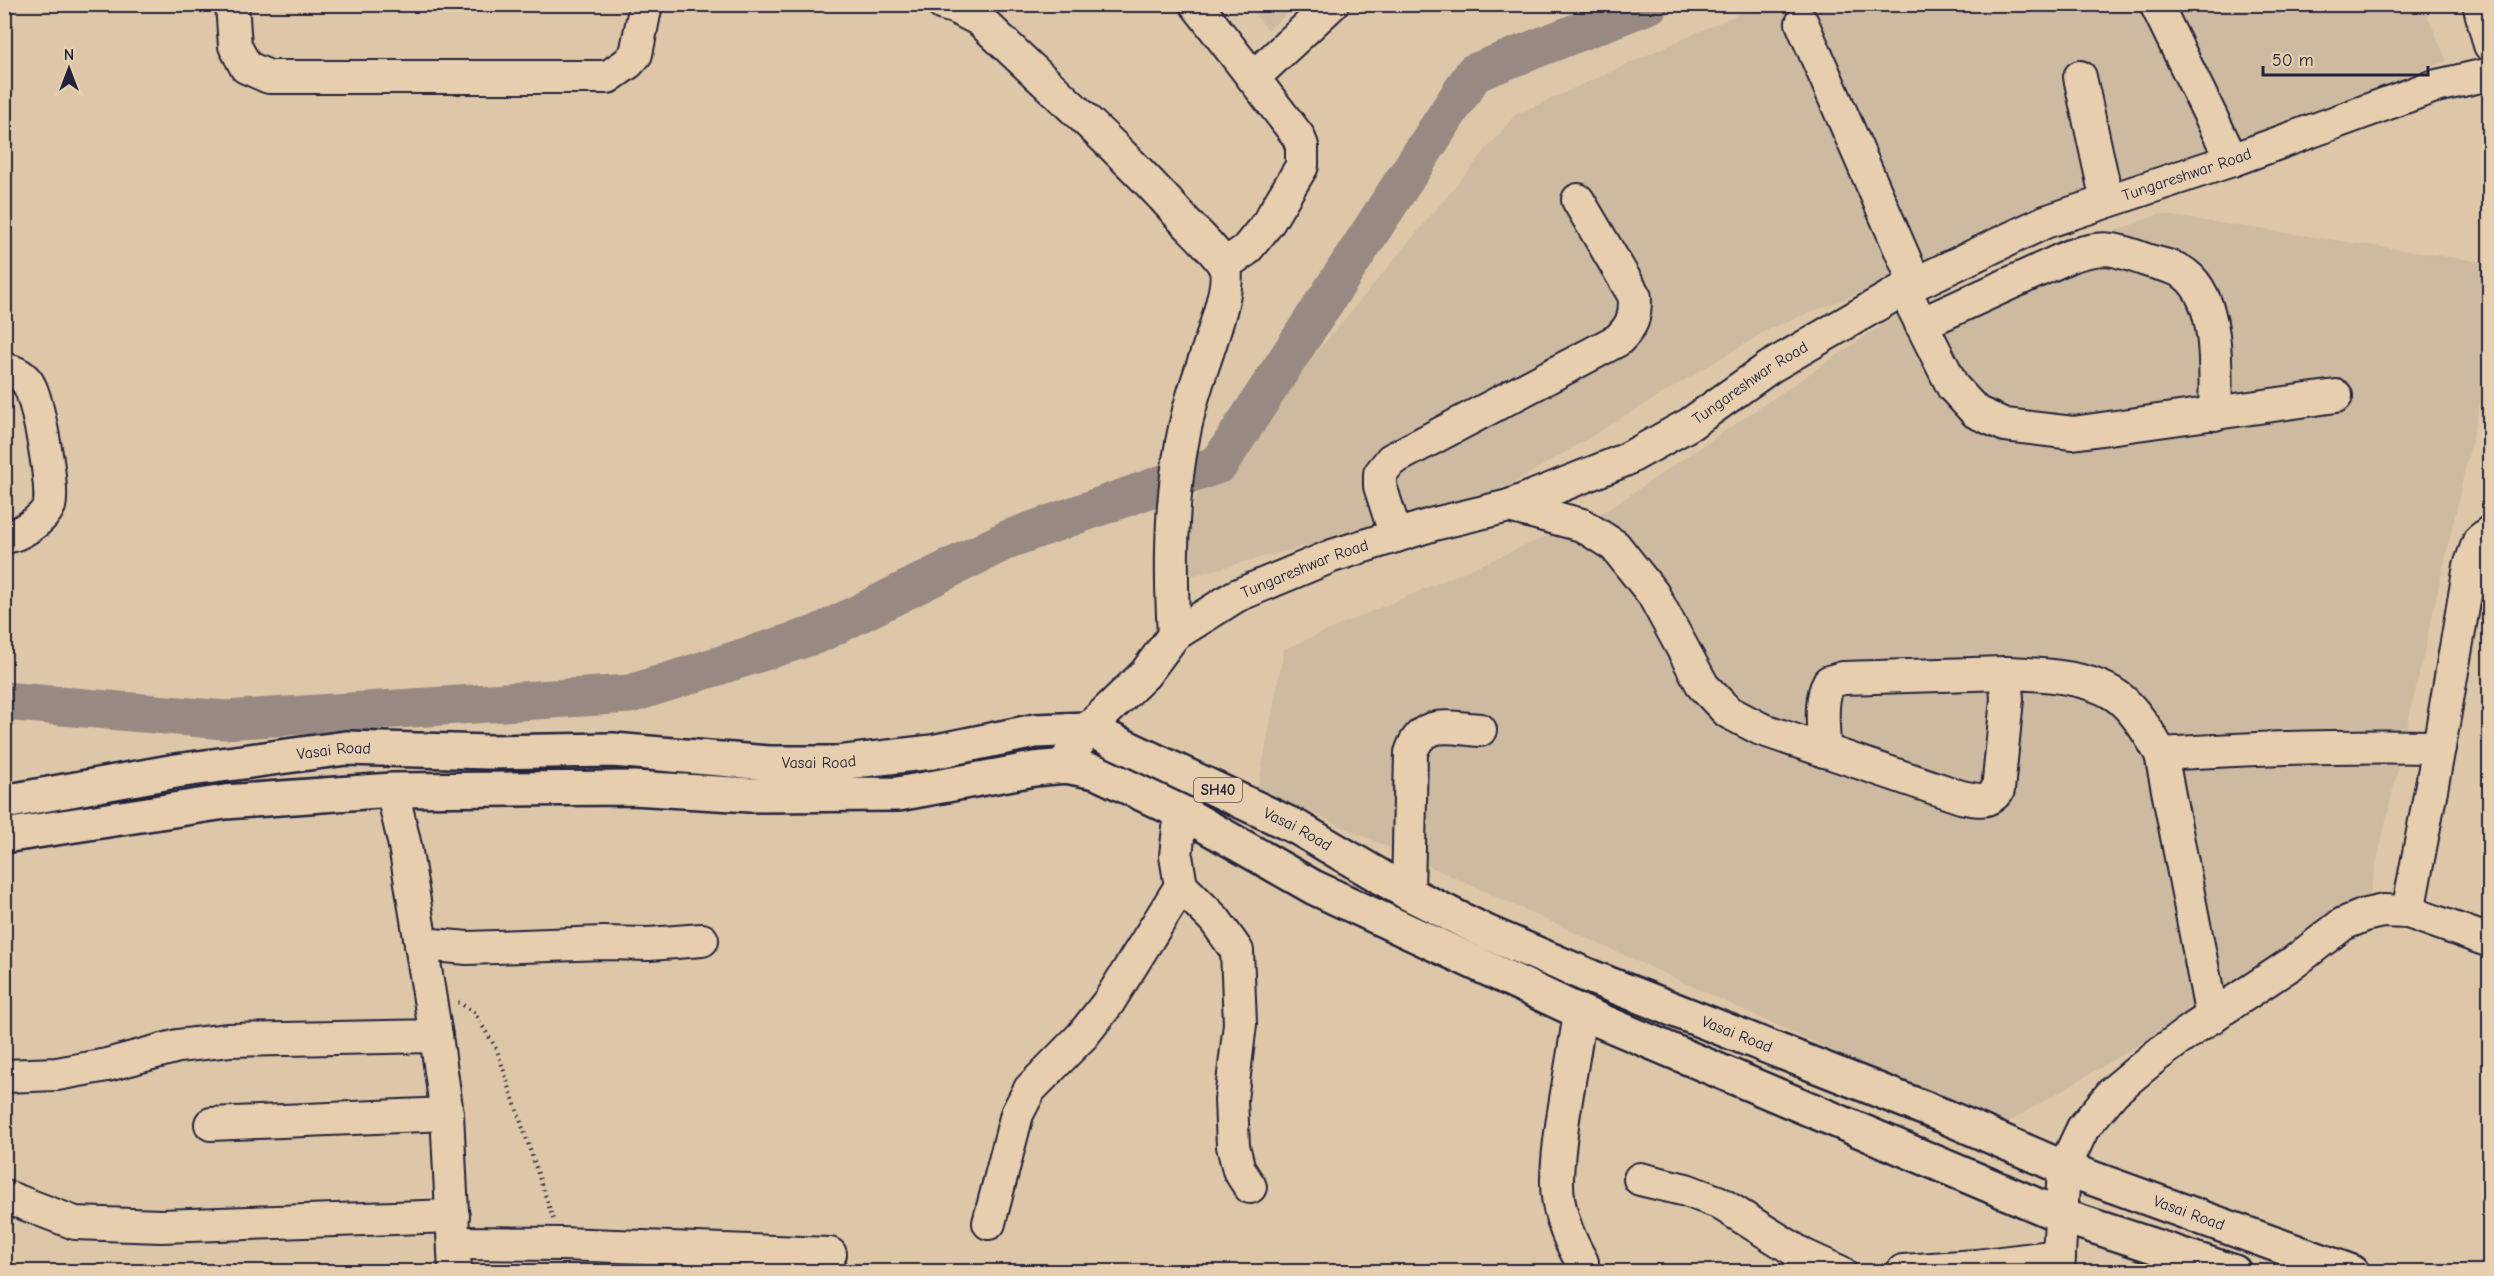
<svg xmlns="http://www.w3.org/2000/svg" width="2494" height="1276" font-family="'Comic Neue',sans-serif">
<rect width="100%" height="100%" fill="#dec7a9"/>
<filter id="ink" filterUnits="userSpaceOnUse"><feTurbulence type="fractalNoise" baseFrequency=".0167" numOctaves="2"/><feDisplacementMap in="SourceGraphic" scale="12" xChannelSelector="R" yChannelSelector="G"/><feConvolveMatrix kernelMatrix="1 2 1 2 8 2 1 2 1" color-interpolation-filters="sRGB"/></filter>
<g filter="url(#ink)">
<path fill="#cebaa0" d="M1247,5H1297L1268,30Z
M1758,5H2423L2447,61L1771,328L1491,497L1175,580L1195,498L1515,115Z
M2159,214L2489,263V364L2366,910L2000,1127L1258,788L1284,649L1606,511L1897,315Z"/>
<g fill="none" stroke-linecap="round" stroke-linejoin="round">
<path stroke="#988982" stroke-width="39" d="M4,701L225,720L630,694L818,634L1009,539L1219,464L1474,73L1650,4"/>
<defs>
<g id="minor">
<path d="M232,4L235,46L246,67L269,77H608L628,63L636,54L646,4"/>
<path d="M943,4L954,7L980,20C1047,85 1119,147 1181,217C1192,229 1216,251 1224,265C1234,284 1204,360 1197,383C1171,463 1169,551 1174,635"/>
<path d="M1196,4L1298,136L1302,146V166L1268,223L1246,250L1224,265"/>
<path d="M2156,4L2232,160"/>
<path d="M2479,4L2490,45"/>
<path d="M1802,23L1915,283"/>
<path d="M2080,77L2107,201"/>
<path d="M1253,78L1332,4"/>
<path d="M1904,289L1953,387L1976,412L2005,425L2073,433L2336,396"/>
<path d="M1921,324L2070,256C2104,245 2112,248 2146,260C2157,264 2175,266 2185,274C2220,300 2216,374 2215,414"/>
<path d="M4,369C16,372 25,376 30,387C38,403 55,491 49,506C43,520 19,536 4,537"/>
<path d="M1509,506L1582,525L1615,546L1653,594L1703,686L1728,712L1761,729L1961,797C1976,800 1988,804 1998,790L2007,699L2005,673C2041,674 2101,676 2127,705C2141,719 2151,737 2161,754L2212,1017"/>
<path d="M1396,536L1380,486V474L1391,460L1618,340C1633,325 1635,318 1635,297L1578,200"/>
<path d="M1824,751C1824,730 1819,701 1829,682L1843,678L2005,673"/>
<path d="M2161,754C2254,748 2346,745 2439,747"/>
<path id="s1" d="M1062,767L1088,729L1145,674L1174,635L1236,596L1332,556L1434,524L1509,506L1625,460L1690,424L1770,367L1904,289L2045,222L2232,160L2432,87L2490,74"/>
<path d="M1185,814L1179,828L1176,856L1181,886L1215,920L1237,951L1240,1024L1231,1100L1233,1146L1239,1170L1250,1187"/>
<path d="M1408,893L1411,753C1422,718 1450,728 1480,730"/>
<path d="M2408,912L2439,747L2470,566L2479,541L2490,532"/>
<path d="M421,944L468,948L604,943L649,944L702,940"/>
<path d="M1580,1012C1573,1065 1559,1126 1557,1178C1556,1207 1568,1238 1582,1262"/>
<path d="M436,1036L447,1114L455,1272"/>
<path d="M4,1076L57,1074L107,1065L178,1046L229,1040L436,1036L405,846L392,790"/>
<path d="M211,1124L447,1114"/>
<path d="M1640,1179L1686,1190L1718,1202L1803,1255L1840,1272"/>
<path d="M4,1196L75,1223L161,1226L453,1216"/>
<path d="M989,1223L1017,1114L1030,1089L1082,1036L1108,1003L1181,886"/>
<path d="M454,1243L562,1244L830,1254"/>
<path d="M1903,1271L1976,1266L2059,1256"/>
<path d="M2058,1272L2064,1168L2083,1128L2114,1091L2156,1056L2193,1029L2294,962L2343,924L2365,915L2383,911L2408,912L2490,941"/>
</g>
<g id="major">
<path id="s2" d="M4,802L176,771L346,748L489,752L613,750L768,763H837L932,752L1035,731L1088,729L1298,828L1408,893L1488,933L1591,977L1944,1116L2064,1168L2352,1272"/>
<path d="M4,836L225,802L392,790L633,788L750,795L898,794L1034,769L1066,766L1096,772L1185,814L1313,887L1580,1012L2062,1216L2234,1272"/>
</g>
</defs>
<use href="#minor" stroke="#22223b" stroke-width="36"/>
<use href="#major" stroke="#22223b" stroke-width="38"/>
<path stroke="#22223b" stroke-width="4" stroke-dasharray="1.5 4.5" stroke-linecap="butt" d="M458,1002L474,1012L497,1050L553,1219"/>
<use href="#minor" stroke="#e6ceae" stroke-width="32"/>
<use href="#major" stroke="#e6ceae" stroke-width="33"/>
</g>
</g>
<g text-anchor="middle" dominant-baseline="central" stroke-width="5" stroke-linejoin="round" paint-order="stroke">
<rect fill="#e6ceae" stroke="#5d565e" stroke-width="1.5" x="1194" y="778" width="48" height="24" rx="4.5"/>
<g font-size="15" font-weight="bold" fill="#22223b">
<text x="1218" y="790">SH40</text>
</g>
<g font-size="16" fill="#22223b" stroke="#e6ceae">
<text stroke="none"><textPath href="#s1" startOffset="1293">Tungareshwar Road</textPath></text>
<text stroke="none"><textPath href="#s1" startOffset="807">Tungareshwar Road</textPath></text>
<text stroke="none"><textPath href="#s1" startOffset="321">Tungareshwar Road</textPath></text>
<text stroke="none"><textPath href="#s2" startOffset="334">Vasai Road</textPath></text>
<text stroke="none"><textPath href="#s2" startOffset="820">Vasai Road</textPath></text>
<text stroke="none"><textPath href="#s2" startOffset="1324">Vasai Road</textPath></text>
<text stroke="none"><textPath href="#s2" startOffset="1810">Vasai Road</textPath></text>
<text stroke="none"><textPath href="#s2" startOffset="2296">Vasai Road</textPath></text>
</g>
</g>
<rect width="2494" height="1276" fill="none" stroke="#e6ceae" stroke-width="24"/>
<rect x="12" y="12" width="2470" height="1252" fill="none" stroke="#22223b" stroke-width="2" filter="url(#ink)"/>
<g transform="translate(69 69)" stroke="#e6ceae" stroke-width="4.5" paint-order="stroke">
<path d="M0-4.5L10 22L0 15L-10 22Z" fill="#22223b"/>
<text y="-9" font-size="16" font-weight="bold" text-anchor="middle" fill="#22223b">N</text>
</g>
<path d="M2263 66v9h165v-9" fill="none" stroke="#22223b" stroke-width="3"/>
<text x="2272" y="66" font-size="18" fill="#22223b" stroke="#e6ceae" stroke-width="4.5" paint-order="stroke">50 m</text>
</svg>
